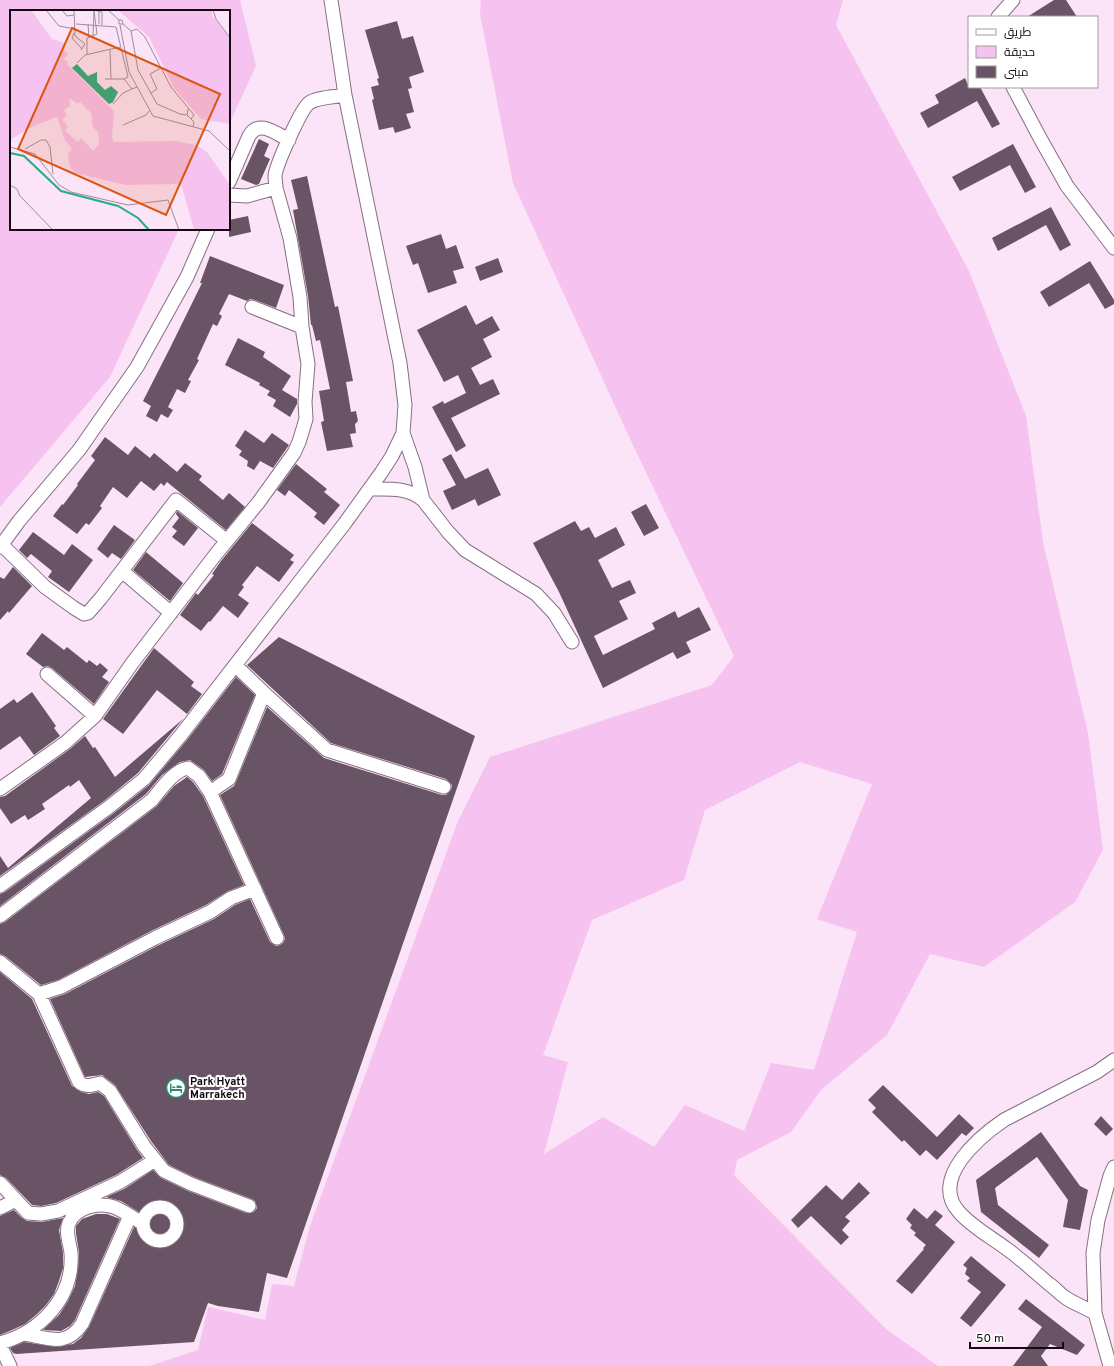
<svg xmlns="http://www.w3.org/2000/svg" width="1114" height="1366" font-family="Overpass,Cairo,sans-serif">
<rect width="100%" height="100%" fill="#fbe3f8"/>
<path fill="#f6c2f0" fill-rule="evenodd" d="M0,0H240L256,66L229,124V11H11V229H179L110,377L0,507Z
M481,0H843L836,25L969,271L1026,416L1043,542L1088,733L1103,850L1075,902L984,967L930,954L887,1035L821,1090L791,1132L737,1160L734,1175L886,1329L938,1366H149L198,1350L208,1307L265,1320L272,1284L294,1286L310,1226L458,821L490,757L712,685L734,656L631,441L513,183L480,14ZM800,762L872,784L817,919L857,932L814,1070L771,1063L744,1131L685,1105L654,1147L603,1117L544,1154L568,1062L543,1055L592,920L684,880L705,810Z"/>
<path fill="#685465" d="M1054,0H1066L1077,17H1027Z
M397,21L402,39L413,36L424,72L409,77L412,88L408,89L414,112L406,114L411,128L395,133L393,127L379,130L372,100L374,99L371,87L379,85L377,79L379,78L365,30Z
M965,78L969,87H980L1000,124L992,128L977,101L928,128L920,113L939,103L935,95Z
M259,139L269,144L264,156L270,159L259,184L256,185L241,179Z
M1013,144L1036,187L1025,193L1010,165L960,191L952,177Z
M307,176L335,307L338,306L353,381L346,382L351,412L356,411L358,421L355,424L356,433L350,434L353,447L327,451L321,422L324,421L319,391L330,389L320,340L316,341L312,325H311L308,296L293,210L298,209L291,180Z
M1051,207L1071,245L1060,251L1046,225L998,251L992,238Z
M248,216L251,232L229,237V220Z
M441,234L446,249L456,245L464,268L453,271L457,283L428,293L418,263L413,265L406,246Z
M210,256L284,285L276,308L255,300L250,299L247,301L229,294L219,314L222,316L217,326L213,324L197,359L199,360L188,380L191,381L185,393L177,389L168,407L173,410L168,418L161,414L157,422L146,416L151,406L143,401L170,348L202,283H200Z
M498,258L503,272L480,281L475,267Z
M1090,261L1114,300V304L1105,309L1089,283L1049,307L1040,292Z
M466,305L476,325L492,316L500,330L483,339L492,357L471,368L480,385L493,379L500,394L451,418L466,446L456,452L432,407L443,401L444,404L466,393L458,375L444,382L417,330Z
M238,338L265,352L263,357L291,376L282,390L297,399V404L290,417L273,406L276,400L267,395L270,391L259,385L260,383L225,365Z
M245,430L264,443L272,433L289,445L273,468L260,461L254,470L247,466L248,461L239,455L242,451L235,446Z
M105,437L128,455L135,446L150,458L154,453L177,472L185,463L202,476L199,480L223,500L229,493L245,507L226,530L167,482L164,486L161,483L154,491L141,481L127,498L113,487L100,506L102,508L89,525L86,523L77,534L53,516L62,504L63,505L78,485L77,484L95,460L91,456Z
M451,454L465,479L488,468L501,495L478,506L475,499L452,510L443,491L456,485L442,459Z
M296,464L327,489L324,492L340,505L324,525L314,517L317,513L289,490L285,496L277,490Z
M646,504L659,528L644,536L631,512Z
M177,511L198,528L184,546L172,537L177,531L172,527L179,518L176,514Z
M575,521L581,531L589,527L595,538L616,527L625,545L598,560L612,588L630,580L636,593L619,601L628,619L594,636L603,655L655,629L652,623L675,611L678,618L699,607L711,630L686,642L691,652L677,659L673,652L603,688L559,592L533,543Z
M252,523L294,555L290,560L294,562L279,582L257,566L242,585L244,587L238,595L249,603L238,618L223,606L210,622L209,621L201,631L180,615L196,593L198,595L214,575L212,574L221,561Z
M114,525L135,540L121,559L112,553L108,558L97,549Z
M33,532L64,555L72,544L93,560L69,592L48,577L52,571L31,554L27,558L19,550Z
M146,552L183,583L170,601L133,570Z
M13,567L32,586L9,613L8,611L0,620V577L4,579Z
M42,633L64,650L67,647L87,663L89,660L97,666L100,663L108,670L102,677L109,682L94,704L52,668L48,666L43,667L26,654Z
M279,637L475,736L287,1278L267,1273L259,1312L218,1306L208,1303L194,1342L16,1354L13,1353L10,1348L24,1342L57,1347L73,1344L81,1338L89,1327L134,1227L143,1232L147,1231L150,1228V1221L147,1217L121,1201L106,1197L124,1189L153,1170L161,1178L188,1191L246,1213L254,1212L257,1208L255,1201L252,1199L194,1177L169,1165L151,1141L115,1085L102,1075L85,1077L50,999L65,994L159,945L214,919L235,905L250,899L270,942L276,946L280,945L283,943L285,939L284,935L220,795L234,786L236,782L267,707L324,758L442,795H446L451,790L452,785L446,779L331,743L247,665Z
M154,648L194,682L191,686L202,694L187,714L157,690L123,734L103,719Z
M236,677L255,695L222,774L212,781L204,770L190,760L180,762L174,766L162,775L146,794L0,906V894L5,892L114,813L149,785L187,740Z
M32,692L56,726L54,728L60,736L34,755L20,736L0,750V709L14,699L17,703Z
M183,719L138,773L104,801L0,876V856L8,868L91,798L79,780L70,787L69,785L42,804L45,809L28,820L25,815L11,824L0,808V797L5,796L70,749L85,736L93,748L95,747L115,777Z
M187,777L193,782L203,796L244,885L228,891L206,905L151,931L58,980L41,985L5,956L0,954V924L5,922L157,806L174,786Z
M0,972L32,999L72,1086L81,1092L89,1094L98,1092L104,1096L137,1150L143,1158L116,1175L56,1203L41,1206L32,1205L6,1178L0,1175Z
M883,1085L937,1137L959,1114L974,1128L966,1136L962,1133L937,1160L926,1150L920,1156L904,1140L902,1142L872,1112L876,1108L868,1100Z
M1101,1116L1113,1129L1106,1136L1094,1124Z
M1041,1132L1080,1186L1088,1190L1080,1230L1063,1227L1068,1200L1037,1157L995,1188L998,1205L1049,1245L1039,1258L981,1212L976,1180Z
M859,1182L870,1193L845,1217L850,1221L842,1230L849,1237L841,1245L811,1216L798,1228L791,1220L826,1185L842,1200Z
M914,1208L927,1219L935,1210L943,1216L935,1225L955,1242L912,1294L896,1281L924,1249L923,1248L926,1245L914,1235L916,1233L910,1228L912,1225L906,1219Z
M14,1210L22,1218L27,1221L42,1222L63,1218L59,1230L63,1253V1268L59,1281L54,1294L46,1305L36,1315L25,1324L12,1330L0,1335V1216Z
M96,1214H107L120,1219L75,1320L70,1326L61,1331L43,1330L59,1315L68,1301L75,1286L78,1269L79,1253L76,1233V1226L82,1219Z
M971,1256L1006,1285L971,1327L960,1318L981,1292L967,1281L970,1278L965,1274L967,1268L963,1265Z
M1026,1299L1085,1345L1077,1355L1050,1344L1041,1356L1048,1366H1013L1042,1327L1018,1309Z"/>
<g fill="none" stroke-linecap="round" stroke-linejoin="round">
<defs>
<path id="street" d="M998,17L1013,0
M1013,87L1040,138L1067,186L1114,248
M229,182L249,136C259,119 275,133 289,140
M276,188C276,184 275,180 275,176C276,165 301,109 309,103C317,97 336,97 345,95
M252,307L302,327
M403,433L415,467L423,500
M370,489C388,489 408,487 423,500L448,532L465,550L536,594L554,613L572,642
M2,545L45,587L74,608L84,614L88,613L101,598L176,500L227,541
M0,547L19,521L79,450L137,367L187,277L208,229
M122,571L171,613
M235,665L264,693L229,779L210,792L277,938
M47,674L95,716
M264,693L327,750L444,787
M0,789L65,743L95,716L133,662L216,554L258,503L294,453L299,442L306,419L305,402L308,364L302,327L300,297L290,238L276,188L247,196L229,195
M0,886L109,807L144,779L181,735L345,523L381,473L392,456L403,433L405,405L400,363L345,95L331,0
M0,916L152,800C162,788 173,771 188,768L199,776L210,792
M0,962L39,994L79,1082C85,1088 93,1085 100,1083L110,1091L144,1146L164,1171L191,1184L249,1206
M39,994L61,987L155,938L210,912L231,898L255,889
M0,1183L28,1213L41,1214L58,1211L120,1182L155,1160
M143 1224a17 17 0 1 1 34 0a17 17 0 1 1-34 0Z
M0,1208L16,1200
M1095,1313C1086,1308 1075,1304 1066,1298C1060,1294 1055,1288 1049,1284C1035,1272 1022,1260 1007,1249C991,1237 972,1227 959,1212C929,1179 979,1137 1004,1120L1097,1072L1114,1060
M25,1334C49,1338 66,1348 82,1324L130,1216
M0,1343C41,1332 74,1297 71,1253C70,1244 65,1232 69,1223C76,1207 98,1202 114,1207C124,1211 134,1218 143,1224
M0,1345L10,1366
M1110,1366L1095,1313L1093,1253L1098,1220L1110,1176L1114,1167"/>
</defs>
<use href="#street" stroke="#847082" stroke-width="15"/>
<use href="#street" stroke="#fff" stroke-width="13"/>
</g>
<defs>
<symbol id="hotel-ring" viewBox="-11 -11 22 22"><circle r="9.5" fill="#fff" stroke="#259170" stroke-width="1.5"/><path d="M-6-4.5h1.5V1H6V5H4.5V3h-9V5H-6ZM-4 0a1.8 1.8 0 1 1 3.6 0ZM.5 0V-2.5h3Q6-2.5 6 0Z" fill="#259170"/></symbol>
</defs>
<g fill-rule="evenodd">
<use href="#hotel-ring" x="165" y="1077" width="22" height="22"/>
</g>
<g text-anchor="middle" dominant-baseline="central" stroke-width="4" stroke-linejoin="round" paint-order="stroke">
<g font-size="11" font-weight="bold" fill="#120b12" stroke="#fff" text-anchor="start">
<text x="190" y="1082">Park Hyatt<tspan x="190" dy="13">Marrakech</tspan></text>
</g>
</g>
<g transform="translate(10 10)">
<rect width="220" height="220" fill="#fbe3f8"/>
<path d="M0,0H21L42,29L55,33L54,40L58,44L54,49L58,52L57,54L104,101L102,128L104,132L166,131L186,135L197,142L220,175V220H184L172,177L167,174L116,175L65,163L60,157L58,144L62,139L55,130L47,107L23,116L0,130ZM59,88L68,94L70,92L82,104V116L88,122L89,134L83,141L71,128L68,132L55,121L58,116L52,110L57,105L54,100L60,96ZM108,0H202V5L220,29V114L191,109L164,78L139,27Z" fill="#f6c2f0" fill-rule="evenodd"/>
<path d="M67,54L78,66L87,62V72L95,80L101,76L108,82L103,92L99,94L62,58Z" fill="#29ab84"/>
<path fill="none" stroke="#29ab84" stroke-width="2" d="M0,143L14,146L51,181L108,196L128,208L139,220"/>
<path fill="none" stroke="#9e8d9c" stroke-width="1" d="M36,0L49,16L65,19M52,0L57,6L64,5M64,0L65,26L75,34L71,40M84,0L92,2V15M98,0L109,10M203,0L206,9L220,28M89,1V14M66,14L106,17L118,67L114,69M78,14L79,28M113,14H109V10H112L113,14L121,21L128,60L147,94L170,104L177,105L178,99M110,15L119,62L143,106L199,121L220,141M121,21L127,19L135,27L161,77L184,105L181,109M64,23L62,28L72,39M100,40L101,69M77,45V28L87,24L84,1L83,26M67,53L75,45L110,37M95,69H114L122,79L127,77M141,83L147,79L140,64L151,58M103,94L113,83L122,79M177,105L184,112L183,117M113,115L136,105L139,101M0,137L25,144L49,175L61,182L118,195L158,190L169,220M15,139L31,130H36L40,137L43,164M0,175L7,179L10,186L43,220"/>
<path fill="#dd550c" fill-opacity="0.15" stroke="#dd550c" stroke-width="2" d="M62,18L210,84L156,205L8,139Z"/>
<rect width="220" height="220" fill="none" stroke="#120b12" stroke-width="2"/>
</g>
<rect x="968" y="16" width="130" height="72" fill="#ffffff" stroke="#a09da0"/>
<rect x="976" y="29" width="20" height="6" fill="#ffffff" stroke="#a09da0"/>
<text x="1004" y="36" font-size="12" fill="#120b12">طريق</text>
<rect x="976" y="46" width="20" height="12" fill="#f6c2f0" stroke="#a09da0"/>
<text x="1004" y="56" font-size="12" fill="#120b12">حديقة</text>
<rect x="976" y="66" width="20" height="12" fill="#685465" stroke="#a09da0"/>
<text x="1004" y="76" font-size="12" fill="#120b12">مبنى</text>
<path d="M970 1342v6h93v-6" fill="none" stroke="#120b12" stroke-width="2"/>
<text x="976" y="1342" font-size="12" fill="#120b12" stroke="#ffffff" stroke-width="3" paint-order="stroke">50 m</text>
</svg>
